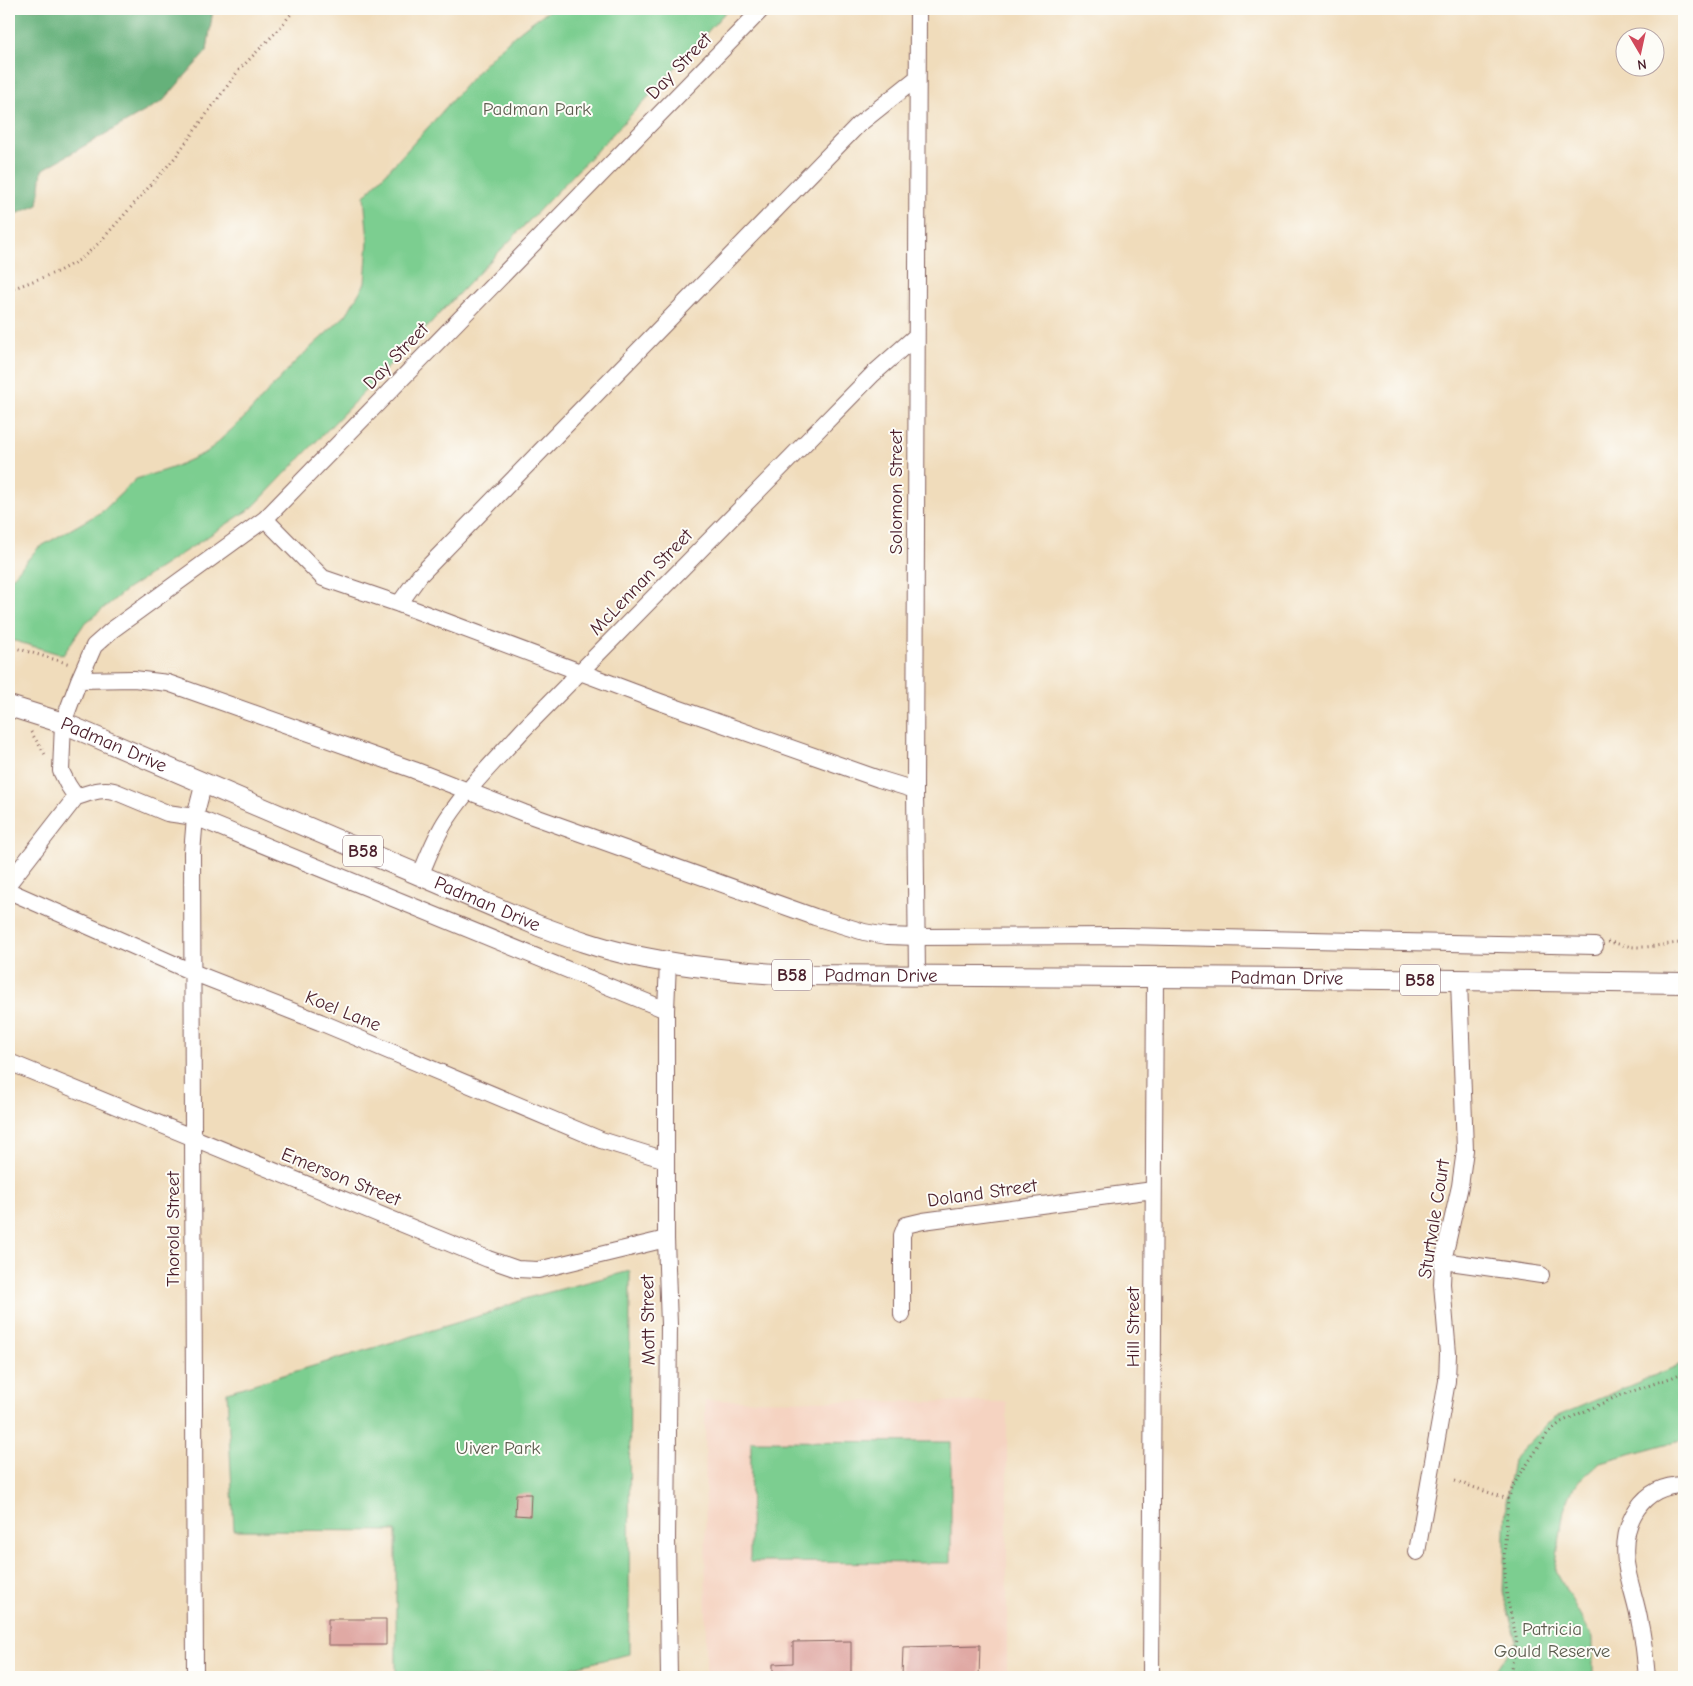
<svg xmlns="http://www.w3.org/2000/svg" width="1693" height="1686" font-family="'Comic Neue',sans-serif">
<rect width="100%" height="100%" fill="#fdfcf7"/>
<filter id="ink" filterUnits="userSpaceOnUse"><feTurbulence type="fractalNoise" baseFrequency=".02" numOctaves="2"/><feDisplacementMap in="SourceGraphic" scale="10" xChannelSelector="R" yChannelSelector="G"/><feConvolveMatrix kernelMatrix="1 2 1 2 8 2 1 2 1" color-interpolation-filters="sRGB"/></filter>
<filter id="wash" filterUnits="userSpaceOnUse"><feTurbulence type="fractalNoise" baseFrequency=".0096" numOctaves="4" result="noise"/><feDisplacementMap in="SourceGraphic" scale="20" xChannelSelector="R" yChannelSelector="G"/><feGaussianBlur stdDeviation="1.12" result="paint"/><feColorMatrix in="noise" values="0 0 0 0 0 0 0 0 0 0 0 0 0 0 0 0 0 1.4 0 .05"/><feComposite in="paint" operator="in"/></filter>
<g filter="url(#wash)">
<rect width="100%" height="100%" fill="#f0dcbb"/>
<path fill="#f5d3c1" d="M705,1400L1007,1402V1677H706Z"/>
<path fill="#7cce90" stroke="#63765e" d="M552,9H728L656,89L253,507L126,590L84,624L63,655L15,641H9V581L38,548L103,511L136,479L172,468L207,452L243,419L295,362L346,315L365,283L368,241L364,196C390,169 415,142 440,114C474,75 507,35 552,9Z
M630,1271L629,1654L533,1677H396V1531L234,1530L227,1392L489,1313L527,1298Z
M1684,1363V1439L1600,1462L1574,1486L1564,1510L1555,1570L1593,1638V1677H1492L1516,1641L1503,1592L1506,1502L1513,1460L1553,1418Z
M751,1441L951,1442V1563L750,1562Z"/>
<path fill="#65b17a" stroke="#586852" d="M9,9H213L207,51L163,101L42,170L38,205L9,217Z"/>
<g id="blocks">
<path fill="#e0a9a4" d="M516,1494H531L530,1516L515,1515Z
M328,1619H386V1645H328Z
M851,1641V1675H844V1677H773V1664L793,1663V1642Z
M980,1645L979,1677H902L903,1647Z"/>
</g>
</g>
<g filter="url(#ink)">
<use href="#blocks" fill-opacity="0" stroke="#84615d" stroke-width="1"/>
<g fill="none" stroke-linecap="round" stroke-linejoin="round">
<defs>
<path id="minor" d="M265,519L323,578L399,604L660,702L879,779L915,790
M399,604L420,575L858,125L917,78
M79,680L134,679L168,683L414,770L524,813L815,917L864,932L887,936L917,937L1123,936L1595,946
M76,797L68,785L61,771L63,723L79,680L94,646L112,630L265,519L762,9
M76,797C90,793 100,788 114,791L167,813L195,817L666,1010
M420,876C428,857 435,837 447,819C468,787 497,759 523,730L873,374L916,336
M9,883L76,797
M9,891L192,972L320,1022L601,1140L666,1160
M668,962L666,1010V1239L669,1325L667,1539L669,1677
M917,975L915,790L918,9
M9,1062L488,1259L517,1269L538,1270L666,1239
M1443,1261L1541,1275
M902,1315V1235L906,1225L923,1221L1153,1190
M1417,1552L1447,1381L1448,1354L1442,1284L1443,1261L1460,1186L1465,1150L1459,980
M195,1677L192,853L195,817L204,782
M1151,1677L1155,977
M1647,1677C1645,1659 1644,1641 1640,1624C1637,1603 1629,1584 1626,1563C1621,1523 1641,1485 1684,1485"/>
<g id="major">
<path id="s1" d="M9,706L63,723L539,926C569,937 599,948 631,955C685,967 739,972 794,975L1304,978L1684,983"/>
</g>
</defs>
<use href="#minor" stroke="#84615d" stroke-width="18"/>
<use href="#major" stroke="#84615d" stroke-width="22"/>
<path stroke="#84615d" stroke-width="3" stroke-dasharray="1 4" stroke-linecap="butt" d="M9,290L57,272L81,259L100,242L173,160L239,70L278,30L295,9
M9,646L70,664
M31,732L46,756
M1608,942C1617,943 1627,947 1636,947C1652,948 1668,943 1684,943
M1455,1481L1508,1499
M1509,1677L1517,1641L1507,1598L1504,1558L1508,1499L1514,1484L1547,1434L1561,1422L1616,1397L1673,1377L1684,1372"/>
<use href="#minor" stroke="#fff" stroke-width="16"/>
<use href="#major" stroke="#fff" stroke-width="20"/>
</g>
</g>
<g text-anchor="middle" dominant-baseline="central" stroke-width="4" stroke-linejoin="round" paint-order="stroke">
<g fill="#fdfcf7" stroke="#806168" stroke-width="1">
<rect x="343" y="835.5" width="40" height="31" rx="4"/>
<rect x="772" y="959.5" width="40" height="31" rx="4"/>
<rect x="1400" y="964.5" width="40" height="31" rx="4"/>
</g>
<g font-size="18" font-weight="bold" fill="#4a1f2b">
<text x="363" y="851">B58</text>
<text x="792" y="975">B58</text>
<text x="1420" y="980">B58</text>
</g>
<g font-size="19" fill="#4a1f2b" stroke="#fdfcf7">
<text transform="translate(679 66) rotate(-46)">Day Street</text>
<text transform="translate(396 356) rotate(-46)">Day Street</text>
<text transform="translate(896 492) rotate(-90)">Solomon Street</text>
<text transform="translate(641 582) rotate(-46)">McLennan Street</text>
<text stroke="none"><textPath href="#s1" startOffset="112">Padman Drive</textPath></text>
<text stroke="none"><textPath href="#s1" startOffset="518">Padman Drive</textPath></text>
<text stroke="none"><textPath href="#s1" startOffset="922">Padman Drive</textPath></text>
<text stroke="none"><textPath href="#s1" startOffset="1328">Padman Drive</textPath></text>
<text transform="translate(343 1011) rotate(22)">Koel Lane</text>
<text transform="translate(341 1177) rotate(22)">Emerson Street</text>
<text transform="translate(982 1193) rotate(-8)">Doland Street</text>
<text transform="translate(1434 1219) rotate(-81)">Sturtvale Court</text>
<text transform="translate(173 1229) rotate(-90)">Thorold Street</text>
<text transform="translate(648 1320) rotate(-91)">Mott Street</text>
<text transform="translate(1133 1327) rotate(-90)">Hill Street</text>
</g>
<g font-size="19" fill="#5c5c4e" stroke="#fdfcf7">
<text x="537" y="109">Padman Park</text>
<text x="498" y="1448">Uiver Park</text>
<text x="1552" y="1629">Patricia<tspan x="1552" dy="22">Gould Reserve</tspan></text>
</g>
</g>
<rect width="1693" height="1686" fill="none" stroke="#fdfcf7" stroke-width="30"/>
<g transform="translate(1640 52) rotate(171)"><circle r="24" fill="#fdfcf7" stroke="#b5a4a5"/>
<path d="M0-4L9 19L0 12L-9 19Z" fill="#d1495b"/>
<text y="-8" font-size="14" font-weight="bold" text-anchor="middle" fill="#4a1f2b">N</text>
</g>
</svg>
